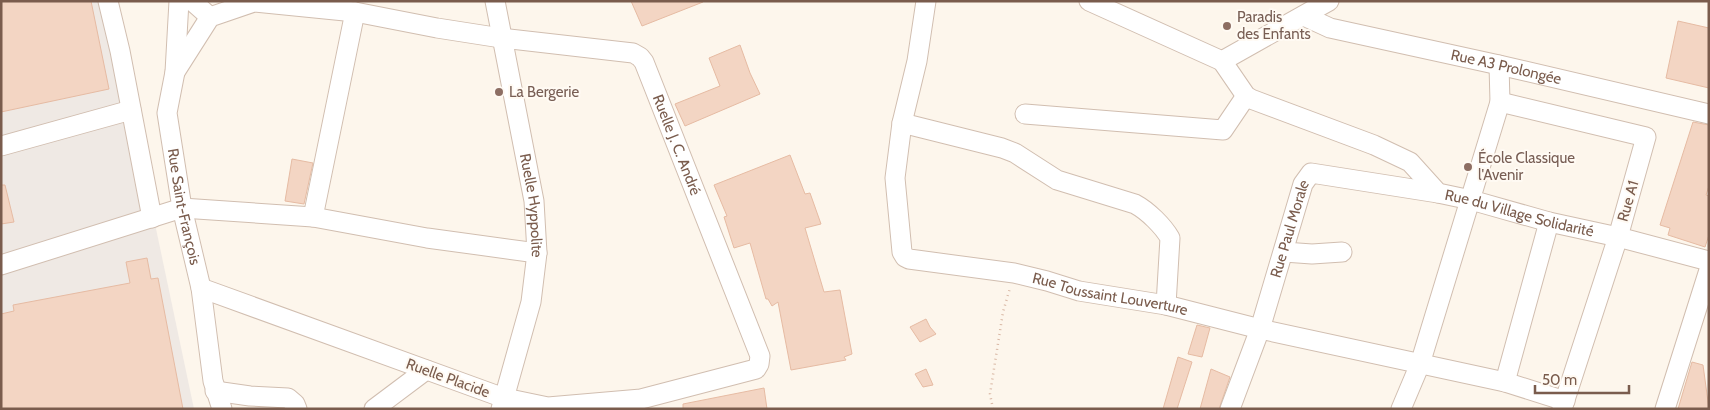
<svg xmlns="http://www.w3.org/2000/svg" width="1710" height="410" font-family="Cabin,sans-serif">
<rect width="100%" height="100%" fill="#fdf6ec"/>
<path fill="#efe9e4" d="M1,1H108L194,409H1Z"/>
<path fill="#f3d5c3" stroke="#e6bba3" d="M1,1H91L109,89L1,112Z
M631,1H703V2L642,26Z
M1678,21L1709,28V88L1666,78Z
M740,45L750,73L760,94L685,126L675,104L720,86L709,58Z
M1693,122L1709,125V186L1706,195L1709,196V235L1705,247L1668,235L1670,228L1660,225Z
M790,155L805,194L810,193L821,224L805,228L824,292L840,290L852,354L844,357L846,360L791,370L778,302L772,306L768,299H766L750,243L734,248L724,217L727,216L714,185Z
M292,159L313,163L304,204L285,201Z
M1,185H5L14,222L1,224Z
M147,258L151,279L158,278L183,409H1V314L14,311L13,305L130,283L126,262Z
M926,319L930,327L936,334L920,342L910,327Z
M1197,325L1210,328L1202,357L1188,354Z
M1178,357L1192,362L1177,409H1163Z
M1692,362L1703,365L1709,409H1678Z
M926,369L933,385L923,387L915,374Z
M1211,369L1230,377L1219,409H1200Z
M764,388L767,409H683V404Z"/>
<g fill="none" stroke-linecap="round" stroke-linejoin="round">
<defs>
<g id="minor">
<path d="M108,1L120,51L152,218"/>
<path id="s1" d="M179,1L175,72L167,113L182,208L201,288L213,381L222,409"/>
<path d="M192,1L210,17"/>
<path id="s2" d="M495,1L534,201L537,253L531,302L501,409"/>
<path id="s3" d="M926,1L917,61L902,123L895,178L902,252L905,257L909,259L1014,273L1047,281L1079,291L1166,305L1260,329L1505,382L1565,401"/>
<path d="M1089,1L1222,61L1329,1"/>
<path id="s4" d="M1304,16L1330,28L1499,65L1709,114"/>
<path id="s5" d="M1222,61L1246,96L1251,99L1374,145L1410,162L1438,193L1471,200L1549,222L1618,237L1709,261"/>
<path id="s6" d="M175,72L210,17L254,2L355,12L437,28L501,38L633,53L640,57L644,62L760,356L759,364L756,369L641,399L548,407L504,398L201,288"/>
<path d="M1500,102L1646,137L1618,237L1562,409"/>
<path d="M1025,114L1223,130L1246,96"/>
<path d="M902,123L1002,148L1015,153L1057,180L1135,204C1148,211 1163,226 1170,238L1166,305"/>
<path d="M1,146L131,110"/>
<path d="M313,217L355,12"/>
<path d="M1284,252L1312,254L1342,252"/>
<path d="M1,265L182,208L313,217L427,238L537,253"/>
<path d="M1505,382L1549,222"/>
<path d="M215,391L250,396L288,398L295,404L297,409"/>
<path d="M374,409L426,370"/>
<path id="s7" d="M1230,409L1260,329L1303,184L1311,173L1438,193"/>
<path d="M1401,409L1420,364L1500,102L1499,65"/>
<path d="M1665,409L1709,270"/>
</g>
</defs>
<use href="#minor" stroke="#d1beb0" stroke-width="21"/>
<path stroke="#d9b8a5" stroke-width="2.5" stroke-dasharray="1 4" stroke-linecap="butt" d="M993,409L990,394L1003,312L1010,288"/>
<use href="#minor" stroke="#fff" stroke-width="19"/>
</g>
<g fill="#8d6e63" stroke="#fffaf3" stroke-width="2">
<circle cx="1227" cy="26" r="5"/>
<circle cx="499" cy="92" r="5"/>
<circle cx="1468" cy="167" r="5"/>
</g>
<g text-anchor="middle" dominant-baseline="central" stroke-width="4" stroke-linejoin="round" paint-order="stroke">
<g font-size="15" fill="#785e54" stroke="#fffaf3" text-anchor="start">
<text x="1237" y="17">Paradis<tspan x="1237" dy="17">des Enfants</tspan></text>
<text x="509" y="92">La Bergerie</text>
<text x="1478" y="158">École Classique<tspan x="1478" dy="17">l'Avenir</tspan></text>
</g>
<g font-size="15" fill="#7a5c4d" stroke="#fffaf3">
<text stroke="none"><textPath href="#s4" startOffset="209">Rue A3 Prolongée</textPath></text>
<text stroke="none"><textPath href="#s6" startOffset="598">Ruelle J. C. André</textPath></text>
<text transform="translate(1628 201) rotate(-74)">Rue A1</text>
<text stroke="none"><textPath href="#s1" startOffset="208">Rue Saint-François</textPath></text>
<text stroke="none"><textPath href="#s2" startOffset="208">Ruelle Hyppolite</textPath></text>
<text stroke="none"><textPath href="#s5" startOffset="345">Rue du Village Solidarité</textPath></text>
<text stroke="none"><textPath href="#s7" startOffset="190">Rue Paul Morale</textPath></text>
<text stroke="none"><textPath href="#s3" startOffset="469">Rue Toussaint Louverture</textPath></text>
<text transform="translate(448 378) rotate(20)">Ruelle Placide</text>
</g>
</g>
<rect width="1710" height="410" fill="none" stroke="#7a5c4d" stroke-width="5"/>
<path d="M1535 385v8h94v-8" fill="none" stroke="#7a5c4d" stroke-width="2.5"/>
<text x="1542" y="385" font-size="15" fill="#7a5c4d" stroke="#fffaf3" stroke-width="4" paint-order="stroke">50 m</text>
</svg>
